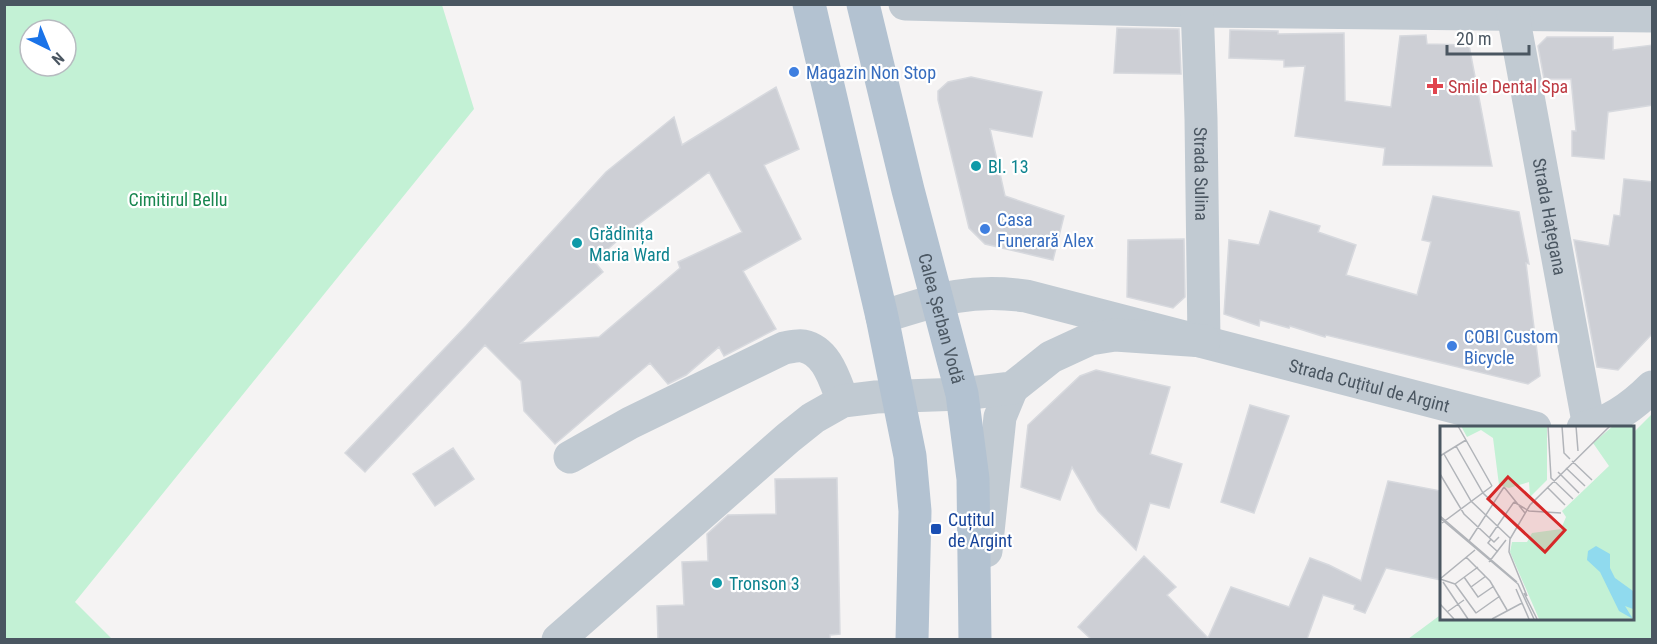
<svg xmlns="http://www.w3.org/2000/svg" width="1657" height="644" font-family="'Roboto Condensed',sans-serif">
<rect width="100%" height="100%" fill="#f5f3f3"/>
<path fill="#c3f1d5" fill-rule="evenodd" d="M4,5H442L474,109L75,602L112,639H5ZM30,30H66V66H30Z
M1652,414V639H1408L1439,616L1441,610V618H1632V434Z"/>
<path fill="#cdcfd5" stroke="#d7d9de" stroke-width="1.5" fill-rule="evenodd" d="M1117,28L1179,29L1181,74L1114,73Z
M1230,30L1278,31V34L1344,33L1345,101L1391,107L1400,36L1426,35L1427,44L1469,45L1492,166L1383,165L1385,148L1295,136L1305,66L1284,67V60L1229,58Z
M1547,37H1613V50L1653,45V105L1608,112L1604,159L1572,156V131H1576L1571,79H1544L1538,46Z
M971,77L1042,92L1032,137L990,129L1005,196L1064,216L1053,260L985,244L969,228L938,100V91L948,82Z
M776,87L799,149L764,165L801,239L743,271L776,329L724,356L719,347L686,375L668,384L650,363L555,444L524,411L521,381L485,345L365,472L345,453L466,326L606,172L674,117L682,145ZM709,172L742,232L678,262L680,268L599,337L521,343L603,272L594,261L624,235Z
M1624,179L1653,182V333L1618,370L1597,367L1574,240L1609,246L1614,215L1620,216Z
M1433,196L1519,212L1529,264L1526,263L1540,376L1528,384L1326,335L1325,337L1290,326L1289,328L1260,320L1259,326L1224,314L1229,240L1259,245L1270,211L1320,226L1318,232L1356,245L1346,275L1417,295L1431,242L1422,240Z
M1184,239L1185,297L1173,308L1127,297L1128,240Z
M1096,370L1170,387L1150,454L1182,464L1169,508L1150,503L1136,550L1098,511L1072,467L1060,500L1021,487L1028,425L1080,376Z
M1250,405L1289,416L1254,513L1221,502Z
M453,448L474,479L435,506L413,474Z
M837,478L840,634L830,635V639H658L657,606L684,605L682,562L708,561L707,534L728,515L776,514L775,479Z
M1388,481L1441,491V580L1386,568L1365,613L1354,609L1355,605L1323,595L1307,639H1091L1078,627L1144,556L1176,587L1167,595L1208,638L1231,587L1289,607L1310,558L1329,565L1361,581Z"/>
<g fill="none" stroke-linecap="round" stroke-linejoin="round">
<g stroke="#c1cad2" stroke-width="33">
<path d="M905,4L1198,11L1652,16"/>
<path id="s1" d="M1197,4L1201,119L1204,341"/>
<path id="s2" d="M1511,4L1589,427"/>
<path id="s3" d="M882,317C936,300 968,288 1026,296L1535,428"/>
<path d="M1583,428C1611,423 1633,406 1652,387"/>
<path d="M570,457L630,423L784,348C790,347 798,345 803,346C828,351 835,382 843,401"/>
<path d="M986,551L1000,417L1012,388"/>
<path d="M558,640L788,438L813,418L843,401L876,397L962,394L1012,388L1051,357L1090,339L1115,335L1204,341"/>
</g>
<g stroke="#b3c2d1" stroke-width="33">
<path d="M809,4L882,317L910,456L915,511L912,640"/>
<path id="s4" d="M863,4L908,190L962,394L973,479L975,640"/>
</g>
</g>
<g fill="#3f7fe0" stroke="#fff" stroke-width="2">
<circle cx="794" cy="72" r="6"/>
<circle cx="985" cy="229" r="6"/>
<circle cx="1452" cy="346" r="6"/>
</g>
<path fill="#e0444e" stroke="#fff" stroke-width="2" d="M1432 77h6v6h6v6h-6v6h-6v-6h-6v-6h6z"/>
<g fill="#0f9aa8" stroke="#fff" stroke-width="2">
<circle cx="976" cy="166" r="6"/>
<circle cx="577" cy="243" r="6"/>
<circle cx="717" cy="583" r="6"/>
</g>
<rect fill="#1a4fb4" stroke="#fff" stroke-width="2" x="930" y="523" width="12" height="12" rx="3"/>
<g text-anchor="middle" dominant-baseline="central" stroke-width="4.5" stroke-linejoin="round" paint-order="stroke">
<g font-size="18" fill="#366cbe" stroke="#fff" text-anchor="start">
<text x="806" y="72">Magazin Non Stop</text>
<text x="997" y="219">Casa<tspan x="997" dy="21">Funerară Alex</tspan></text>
<text x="1464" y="336">COBI Custom<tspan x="1464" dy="21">Bicycle</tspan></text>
</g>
<g font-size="18" fill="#be3a42" stroke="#fff" text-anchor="start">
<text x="1448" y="86">Smile Dental Spa</text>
</g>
<g font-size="18" fill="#0d838f" stroke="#fff" text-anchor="start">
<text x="988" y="166">Bl. 13</text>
<text x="589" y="233">Grădinița<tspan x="589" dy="21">Maria Ward</tspan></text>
<text x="729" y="583">Tronson 3</text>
</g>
<g font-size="18" fill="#4a5661" stroke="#fff">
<text stroke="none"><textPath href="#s1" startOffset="170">Strada Sulina</textPath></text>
<text stroke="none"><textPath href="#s2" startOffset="216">Strada Hațegana</textPath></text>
<text stroke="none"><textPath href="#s4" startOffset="324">Calea Șerban Vodă</textPath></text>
<text stroke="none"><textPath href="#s3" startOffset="502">Strada Cuțitul de Argint</textPath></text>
</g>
<g font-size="18" fill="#17864f" stroke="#fff">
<text x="178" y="199">Cimitirul Bellu</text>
</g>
<g font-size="18" fill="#164399" stroke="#fff" text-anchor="start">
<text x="948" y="519">Cuțitul<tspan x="948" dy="21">de Argint</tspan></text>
</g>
</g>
<g transform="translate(1440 426)">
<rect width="194" height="194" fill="#f5f3f3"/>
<path d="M21,0H107V54L90,71L89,56L69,62L59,59L53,12L41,4L27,11ZM173,0H193V193H99L70,126L72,116H87L92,107L121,103L126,91L122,85L169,40L153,17Z" fill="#c3f1d5"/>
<path d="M156,120L170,128V142L175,152L193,165V183L185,180L193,193L179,185L160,146L147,134L148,125Z" fill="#90daee"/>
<path fill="none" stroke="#b1b4b9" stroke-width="1.5" d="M18,0L52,60M108,0L111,52L133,73M122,0L124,27L130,33M136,0L138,25M16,20L43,67L75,98M4,28L31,75L70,112M0,30L26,14M132,35L152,54M126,42L145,60M118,46L139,67M0,48L24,88L54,116L59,111M64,61L85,87M107,61L125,79M74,76L89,85L121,87M0,90L77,156M0,92L78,158L94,193M2,97L52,60M49,112L74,76M51,113L48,117L58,126M29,115L64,61M26,131L50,155L67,184M49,136L66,114M24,151L38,171L54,160M3,156L28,193M15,158L0,153L35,124M15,158L36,187M15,158L38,141M31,161L46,150M76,163L89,193M84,167L97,193M87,170L69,126L70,113L90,79L170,0M0,178L14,193M7,186L24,174M36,187L60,170M52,193L82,177"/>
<path fill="#d62828" fill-opacity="0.15" stroke="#d62828" stroke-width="3" d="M68,51L125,104L105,126L48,73Z"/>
<rect width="194" height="194" fill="none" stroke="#4a5661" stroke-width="3"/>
</g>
<rect width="1657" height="644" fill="none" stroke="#4a5661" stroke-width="12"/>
<g transform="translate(48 48) rotate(137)"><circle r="28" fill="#ffffff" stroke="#b7bbc0" stroke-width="1.5"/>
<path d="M0-4.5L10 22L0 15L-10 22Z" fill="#1a73e8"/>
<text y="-9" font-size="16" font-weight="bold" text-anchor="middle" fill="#4a5661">N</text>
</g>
<path d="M1447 45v9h82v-9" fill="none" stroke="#4a5661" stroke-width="3"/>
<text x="1456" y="45" font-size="18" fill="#4a5661" stroke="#ffffff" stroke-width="4.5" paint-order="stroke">20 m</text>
</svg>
